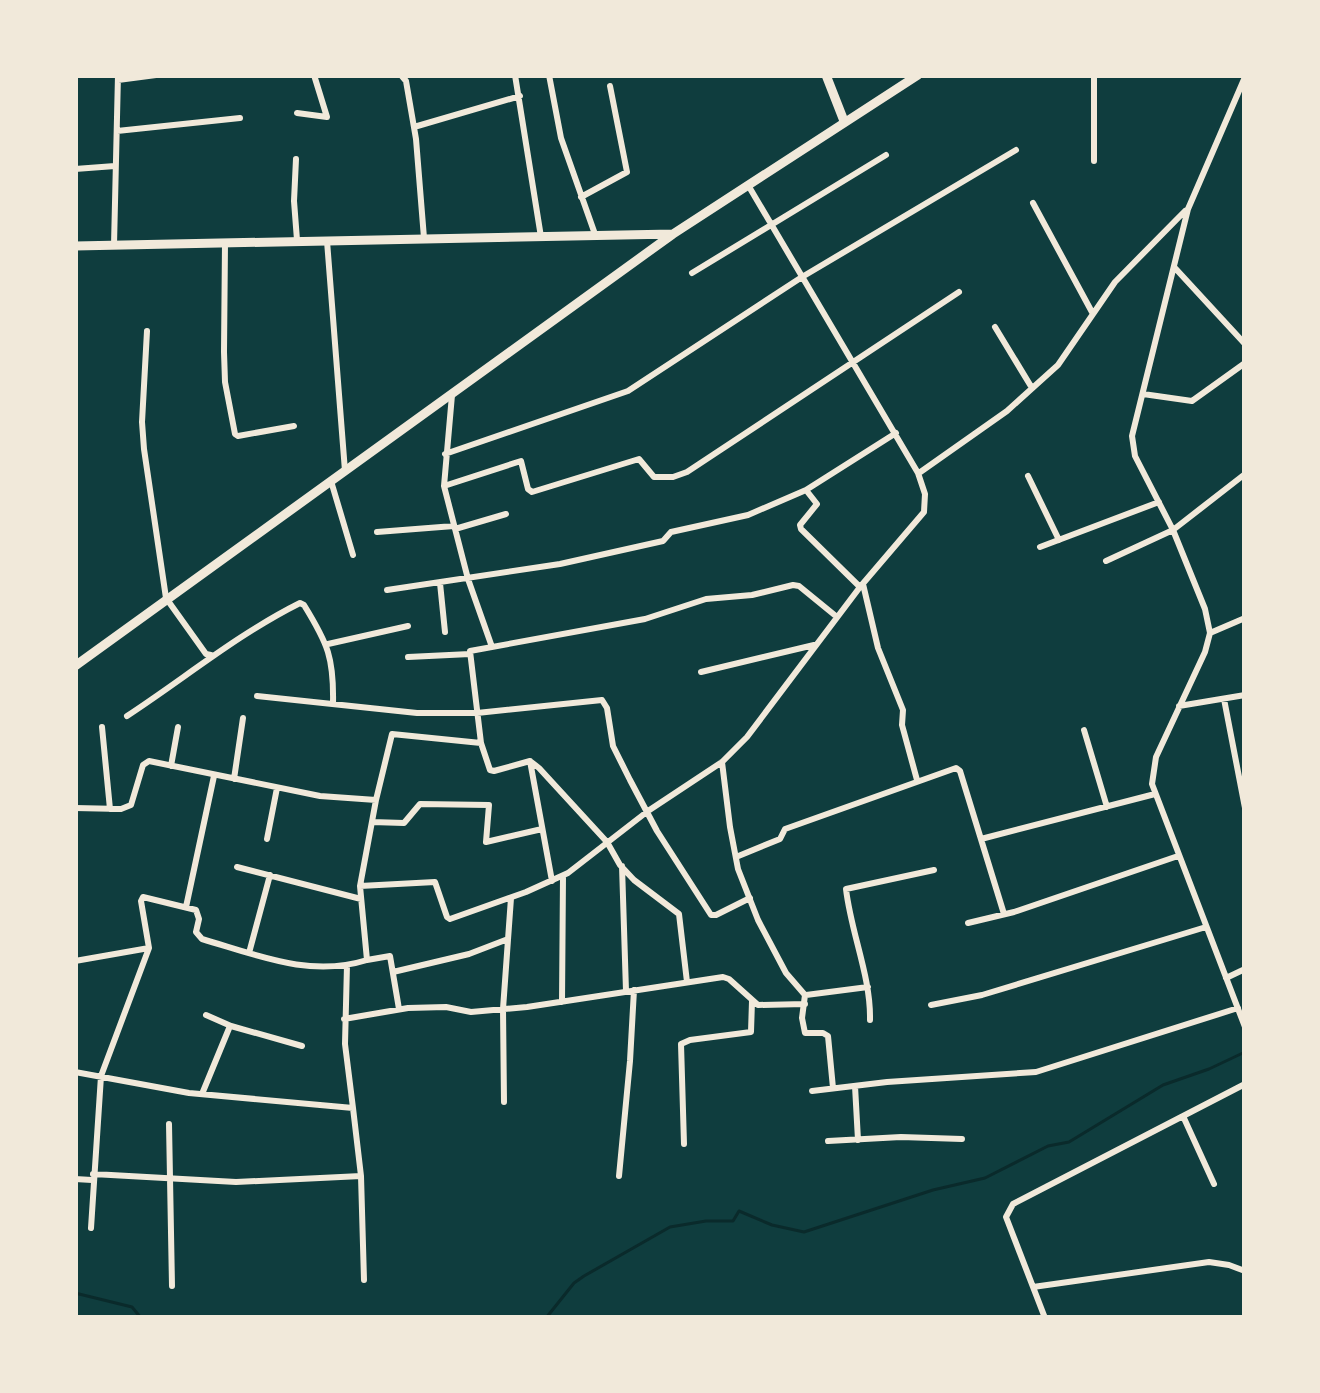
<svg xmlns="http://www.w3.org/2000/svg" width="1320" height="1393" font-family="'Open Sans',sans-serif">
<rect width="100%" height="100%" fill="#0f3d3e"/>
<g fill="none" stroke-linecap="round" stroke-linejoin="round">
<path stroke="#0a2a2b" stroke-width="3" d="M75,1293L132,1307L141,1318
M546,1318L574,1283L584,1276L670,1227L706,1221H733L739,1211L772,1225L804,1232L933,1190L985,1178L1048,1146L1069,1142L1163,1085L1209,1069L1245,1052"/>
<path stroke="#f1e9da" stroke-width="6" d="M401,75L406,81L416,139L424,238
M515,75L541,237
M549,75L561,138L596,237
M1094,75V161
M1245,77L1188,209L1132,436L1135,456L1173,530L1205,609L1210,633L1205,652L1156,757L1152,784L1245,1027
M118,80L156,75
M297,113L327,117L314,75
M414,127L520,96
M117,131L240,118
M296,159L294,201L297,240
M75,169L115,166
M581,197L627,172L610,86
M1033,203L1093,314
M327,241L345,471
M225,243L224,352L225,382L235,434L238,436L294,426
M114,245L118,75
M1175,268L1245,344
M692,273L886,155
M995,327L1032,388
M147,331L142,422L144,449L166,598L206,654L211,655
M1143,394L1192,401L1245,363
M452,395L444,486L468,579L492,647
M445,454L628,391L802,277L1016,150
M919,473L1007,411L1058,365L1115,282L1185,211
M1028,476L1059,540
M331,481L353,555
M444,486L521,461L528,489L532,492L639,459L654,477H673L687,472L959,292
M806,490L817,504L800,525L801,529L860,587
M455,529L506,514
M377,532L454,526
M1040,547L1159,502
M1106,561L1173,530L1245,474
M440,583L445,632
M863,584L878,648L903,710L902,725L917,780
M387,590L560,564L663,541L671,532L748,515L806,490L896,433
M1210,633L1245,618
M328,644L408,626
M408,657L470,654
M701,672L814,645
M257,696L417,713H477L602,700L607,708L613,746L630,780L657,831L711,915H716L750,898
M1224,699L1245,808
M1179,706L1245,695
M127,716C185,678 238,634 300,603L304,605C328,644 334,658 333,704
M102,727L110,809
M1084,730L1107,807
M530,761L552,881
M722,762L730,827L738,869L758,920L786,973L805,995L802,1018L805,1033H823L828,1036L833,1088
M171,766L178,727
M234,779L243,718
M376,800L392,734L481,743
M75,808L121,809L131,805L143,765L149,761L320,796L376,800L360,886L367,960C310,978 257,955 202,939L196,932L199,919L196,910L143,897L141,901L149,948L101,1076L91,1228
M372,822L404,823L420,804L489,805L486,842L542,829
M267,839L277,788
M981,839L1155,794
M736,857L780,839L785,829L956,768L960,771L1004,914
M622,866L626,991
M237,867L361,899
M360,886L435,882L447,917L450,919L526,892L568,873L648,811L722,762L747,737L860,587L924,512L925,494L918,473L748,185
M186,907L214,776
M968,923L1014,912L1178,856
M249,953L270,875
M367,960L390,956L399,1009
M75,961L149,948
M347,965L345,1044L353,1108
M393,972L469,954L508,939
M1226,978L1245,969
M687,982L679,914L634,880L620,865L607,842L539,768L530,761L494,771L490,770L481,743L470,651L645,619L706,599L752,595L793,585L799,586L837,617
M806,995L868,987
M562,1002L563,876
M931,1005L982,995L1206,927
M206,1015L231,1026L302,1046
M344,1019L408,1008L446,1007L471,1012L527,1007L723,977L729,979L758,1005L805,1004
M870,1020C871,977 851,933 846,889L934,870
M75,1072L189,1093L353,1108L361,1176L364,1280
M855,1086L858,1140
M812,1091L887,1082L1036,1072L1238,1008
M202,1094L230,1026
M504,1102L503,1009L511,898
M1183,1116L1214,1184
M169,1124L172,1286
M828,1141L901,1137L962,1139
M684,1144L681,1044L690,1040L751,1032L752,1001
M93,1174L236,1182L361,1176
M619,1176L630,1061L634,990
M75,1179L92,1180
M1033,1287L1209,1262L1229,1265L1245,1271
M1045,1318L1006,1217L1013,1204L1245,1084"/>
<path stroke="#f1e9da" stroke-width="9" d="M826,75L844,121
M75,246L673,234
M75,666L673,234L918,75"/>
</g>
<rect width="1320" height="1393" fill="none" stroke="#f1e9da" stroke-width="156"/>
</svg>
